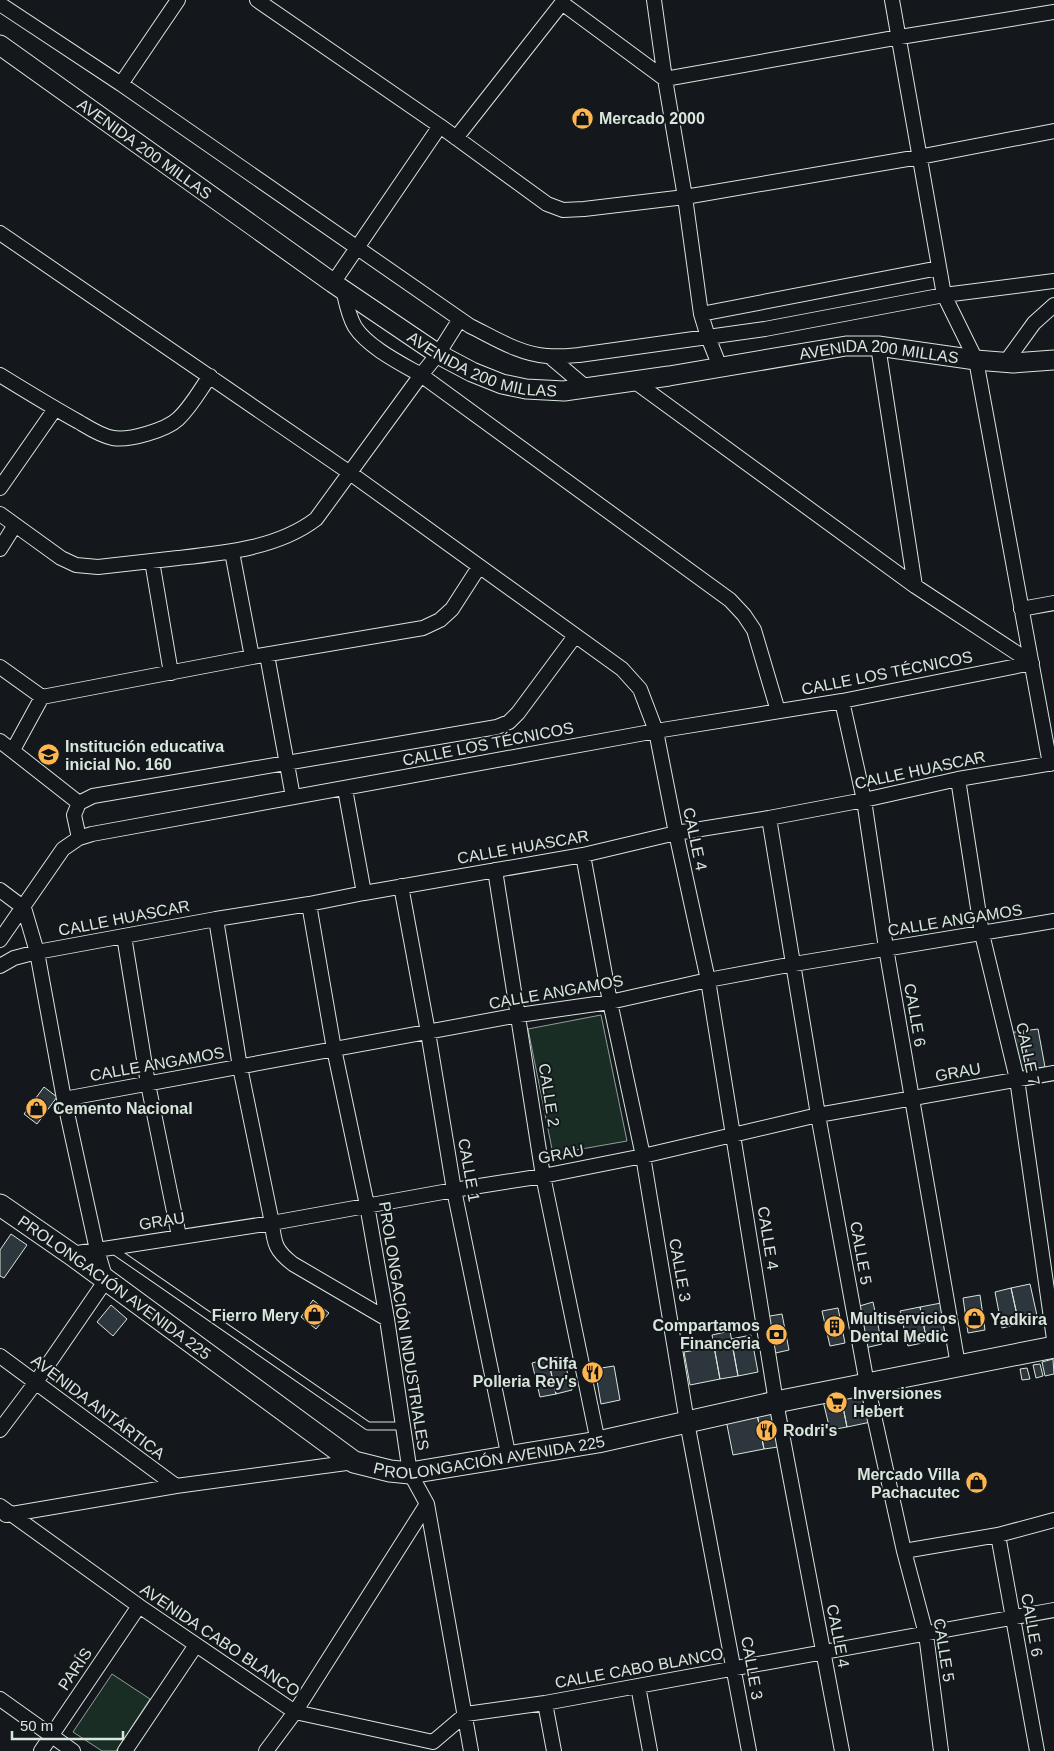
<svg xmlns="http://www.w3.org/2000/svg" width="1054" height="1751" font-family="Helvetica,sans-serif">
<rect width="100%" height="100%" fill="#14181c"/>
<path fill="#1a2d24" stroke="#939e99" d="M601,1015L627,1141L553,1154L528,1029Z
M112,1674L150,1699L116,1751H102L73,1732Z"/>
<path fill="#2c363c" stroke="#d8e6dc" d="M1038,1029L1045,1067L1030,1069L1023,1031Z
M1021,1031L1029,1069L1016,1072L1009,1033Z
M44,1087L57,1097L37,1124L24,1114Z
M11,1234L27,1245L4,1278L0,1276V1250Z
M1030,1284L1038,1320L1019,1324L1011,1288Z
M1011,1288L1019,1324L1002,1328L995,1292Z
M980,1295L985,1330L968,1333L963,1298Z
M313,1300L329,1313L316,1329L301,1317Z
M873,1302L882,1344L865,1348L856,1307Z
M941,1303L947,1338L927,1342L920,1307Z
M111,1305L127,1319L113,1336L97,1322Z
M920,1307L927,1342L908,1346L900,1311Z
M838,1308L845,1343L830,1346L822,1311Z
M782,1314L789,1350L771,1354L764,1317Z
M730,1331L738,1376L720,1379L712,1335Z
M751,1335L758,1372L738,1376L731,1339Z
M714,1347L720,1379L690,1385L684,1352Z
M563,1356L572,1390L556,1394L548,1359Z
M548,1359L556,1394L540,1397L532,1363Z
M1053,1359L1054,1374L1045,1376L1042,1362Z
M1040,1364L1043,1376L1036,1378L1033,1365Z
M614,1366L620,1400L601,1404L595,1369Z
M1027,1368L1030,1379L1022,1380L1020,1369Z
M864,1392L871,1422L847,1427L841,1397Z
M841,1397L847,1427L830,1430L823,1401Z
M771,1411L778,1447L764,1449L757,1414Z
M757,1414L764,1449L733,1455L726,1420Z"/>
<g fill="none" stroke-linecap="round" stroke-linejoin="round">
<defs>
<path id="service" d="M112,1249L368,1426H403"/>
<path id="minor" d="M257,0L440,126L547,204L563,210L584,209L685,197L919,157L1054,131
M654,0L665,79L685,197L701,314L708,337L720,367
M892,0L944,295L976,360L1050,764
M562,3L665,79L900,37L1054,12
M0,4L121,84L470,326C495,338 519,354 547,356C558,357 568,356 579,355L765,329L944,295L1054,281
M121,84L178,0
M456,138L562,3L563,0
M0,233L350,473L622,669L640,689L656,731L676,833L708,980L776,1402L842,1751
M333,283L440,126
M343,289C346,302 348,315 355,327C368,347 400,363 421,375L730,600L744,615L754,630L778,711
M701,314L939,268
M878,346L915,586
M549,356L588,389
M1005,363L1034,323L1054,305
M0,375C26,391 52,407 79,422C89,428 101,436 113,438C129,441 166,430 178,419C191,407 200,390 210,376
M634,381L915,586L1032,663
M0,488L55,409
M0,514L61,558L76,565L98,567C125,564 151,561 178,558C225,553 278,548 316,519L421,375L438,354L460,319
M0,549L15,525
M232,552L252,657
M152,561L171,673
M1021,609L1054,603
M267,655L293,797
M0,667L42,697L252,657L423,628L440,620L452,609L479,567
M842,701L864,800L886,948L958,1365
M0,741L79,803L93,796L497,727L509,722L518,713L575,636
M13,750L42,697
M958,779L982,934L1017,1079L1054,1339
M345,789L364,893
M79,803L74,815L79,838
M769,818L818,1115L867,1384L904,1551L926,1634L941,1751
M583,855L610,1002L643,1156L687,1422L749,1751
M495,870L543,1176L598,1442
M401,886L428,1032L454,1190L509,1458
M0,890L24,908L37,952L64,1099L97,1250L106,1280L36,1382L0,1430
M309,904L334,1049L367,1205L387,1319L410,1473L427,1504L471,1751
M216,919L240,1067L272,1223C274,1244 276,1251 293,1264L387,1319
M124,936L148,1084L179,1236
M0,940L63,849L79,838L92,834L656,731L842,701L1032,663
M0,966L14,958L37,952L216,919L309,904L364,893L583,855L676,833L769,818L864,800L958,779L1054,763
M64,1099L519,1015L610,1002L708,980L794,964L1054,921
M71,1254L272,1223L454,1190L543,1176L643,1156L818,1115L1054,1073
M0,1356L176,1486
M0,1506L139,1606L295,1712L433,1742L466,1714L545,1703L1054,1610
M6,1515L176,1486L354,1462
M998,1535L1037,1751
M904,1551L998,1535L1054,1520
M638,1686L650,1751
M0,1699L73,1751
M545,1703L554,1751
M41,1751L139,1606
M125,1751L196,1645
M266,1751L295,1712L427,1504"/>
<g id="secondary">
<path id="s1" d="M0,45L333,283L438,354L472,372L502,384L526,389L564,391L669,376L846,346H878L976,360L1013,363L1054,360"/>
</g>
<g id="primary">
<path id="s2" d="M0,1205L71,1254L354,1462L390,1471L410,1473L598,1442L776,1402L1054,1347"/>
</g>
</defs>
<use href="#service" stroke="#d8e6dc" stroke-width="9"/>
<use href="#minor" stroke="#d8e6dc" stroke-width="16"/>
<use href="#secondary" stroke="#d8e6dc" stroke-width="21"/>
<use href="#primary" stroke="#d8e6dc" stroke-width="23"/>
<use href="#service" stroke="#14181c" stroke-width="7"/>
<use href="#minor" stroke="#14181c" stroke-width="14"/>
<use href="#secondary" stroke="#14181c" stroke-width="19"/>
<use href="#primary" stroke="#14181c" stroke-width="21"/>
</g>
<defs>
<symbol id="shop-disc" viewBox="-11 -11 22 22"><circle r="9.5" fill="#ffb74d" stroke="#14181c"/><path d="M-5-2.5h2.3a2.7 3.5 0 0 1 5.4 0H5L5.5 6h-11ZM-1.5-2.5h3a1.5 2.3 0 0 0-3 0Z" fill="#111"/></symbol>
<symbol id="school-disc" viewBox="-11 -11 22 22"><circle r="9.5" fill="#ffb74d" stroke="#14181c"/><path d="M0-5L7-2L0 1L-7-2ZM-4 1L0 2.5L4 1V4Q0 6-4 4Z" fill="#111"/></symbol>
<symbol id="building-disc" viewBox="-11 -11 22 22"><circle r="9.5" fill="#ffb74d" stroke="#14181c"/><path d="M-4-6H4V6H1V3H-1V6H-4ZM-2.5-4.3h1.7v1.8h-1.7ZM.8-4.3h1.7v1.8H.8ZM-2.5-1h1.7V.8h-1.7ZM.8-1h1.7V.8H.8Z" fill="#111"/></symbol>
<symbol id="bank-disc" viewBox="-11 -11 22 22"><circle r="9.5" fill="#ffb74d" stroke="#14181c"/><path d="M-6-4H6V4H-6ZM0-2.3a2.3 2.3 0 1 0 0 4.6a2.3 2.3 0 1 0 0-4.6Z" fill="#111"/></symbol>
<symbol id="restaurant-disc" viewBox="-11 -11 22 22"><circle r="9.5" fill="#ffb74d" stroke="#14181c"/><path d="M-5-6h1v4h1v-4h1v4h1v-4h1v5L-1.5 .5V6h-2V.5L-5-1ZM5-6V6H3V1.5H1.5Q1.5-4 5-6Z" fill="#111"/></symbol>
<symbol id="supermarket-disc" viewBox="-11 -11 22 22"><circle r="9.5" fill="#ffb74d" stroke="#14181c"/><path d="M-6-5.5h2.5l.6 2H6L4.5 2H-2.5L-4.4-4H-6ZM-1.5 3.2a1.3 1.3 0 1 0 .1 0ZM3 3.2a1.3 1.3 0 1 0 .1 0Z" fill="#111"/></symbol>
</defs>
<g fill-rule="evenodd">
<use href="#shop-disc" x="570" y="106" width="25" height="25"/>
<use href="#school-disc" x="36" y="742" width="25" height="25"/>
<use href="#shop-disc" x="24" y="1096" width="25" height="25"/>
<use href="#shop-disc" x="302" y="1302" width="25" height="25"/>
<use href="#shop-disc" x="962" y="1306" width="25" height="25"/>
<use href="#building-disc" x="822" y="1314" width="25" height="25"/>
<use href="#bank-disc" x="764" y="1322" width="25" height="25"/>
<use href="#restaurant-disc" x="580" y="1360" width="25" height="25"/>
<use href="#supermarket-disc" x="824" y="1390" width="25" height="25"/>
<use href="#restaurant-disc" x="754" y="1418" width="25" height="25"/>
<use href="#shop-disc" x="964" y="1470" width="25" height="25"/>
</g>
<g text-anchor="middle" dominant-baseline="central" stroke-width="4" stroke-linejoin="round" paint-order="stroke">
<g font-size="16" font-weight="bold" fill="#d8e6dc" stroke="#14181c" text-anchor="start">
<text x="599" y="118">Mercado 2000</text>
<text x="65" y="746">Institución educativa<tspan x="65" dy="18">inicial No. 160</tspan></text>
<text x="53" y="1108">Cemento Nacional</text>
<text x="299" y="1315" text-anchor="end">Fierro Mery</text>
<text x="850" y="1318">Multiservicios<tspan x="850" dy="18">Dental Medic</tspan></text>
<text x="990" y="1319">Yadkira</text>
<text x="760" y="1325" text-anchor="end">Compartamos<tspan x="760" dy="18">Financeria</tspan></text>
<text x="577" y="1363" text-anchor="end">Chifa<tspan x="577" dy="18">Polleria Rey's</tspan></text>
<text x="853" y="1393">Inversiones<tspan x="853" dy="18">Hebert</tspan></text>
<text x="783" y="1430">Rodri's</text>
<text x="960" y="1474" text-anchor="end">Mercado Villa<tspan x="960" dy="18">Pachacutec</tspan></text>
</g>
<g font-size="16" fill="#d8e6dc" stroke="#14181c">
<text stroke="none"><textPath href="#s1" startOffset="178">AVENIDA 200 MILLAS</textPath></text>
<text stroke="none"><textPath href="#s1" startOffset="988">AVENIDA 200 MILLAS</textPath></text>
<text stroke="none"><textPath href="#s1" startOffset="582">AVENIDA 200 MILLAS</textPath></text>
<text transform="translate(887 673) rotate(-11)">CALLE LOS TÉCNICOS</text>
<text transform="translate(488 744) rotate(-11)">CALLE LOS TÉCNICOS</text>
<text transform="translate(920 770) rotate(-12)">CALLE HUASCAR</text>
<text transform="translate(695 839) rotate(78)">CALLE 4</text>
<text transform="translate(523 847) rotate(-10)">CALLE HUASCAR</text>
<text transform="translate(124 918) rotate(-11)">CALLE HUASCAR</text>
<text transform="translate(955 920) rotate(-9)">CALLE ANGAMOS</text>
<text transform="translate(556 992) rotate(-10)">CALLE ANGAMOS</text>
<text transform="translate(915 1015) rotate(80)">CALLE 6</text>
<text transform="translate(1028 1054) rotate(78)">CALLE 7</text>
<text transform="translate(157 1064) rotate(-10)">CALLE ANGAMOS</text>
<text transform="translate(958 1072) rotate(-10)">GRAU</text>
<text transform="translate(549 1095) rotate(81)">CALLE 2</text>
<text transform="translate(561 1154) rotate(-11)">GRAU</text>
<text transform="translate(469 1170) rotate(80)">CALLE 1</text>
<text transform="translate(162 1221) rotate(-9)">GRAU</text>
<text transform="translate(768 1238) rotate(81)">CALLE 4</text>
<text transform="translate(861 1253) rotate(80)">CALLE 5</text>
<text transform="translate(680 1270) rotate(80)">CALLE 3</text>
<text stroke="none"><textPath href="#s2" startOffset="141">PROLONGACIÓN AVENIDA 225</textPath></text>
<text transform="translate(404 1326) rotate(81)">PROLONGACIÓN INDUSTRIALES</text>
<text transform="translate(98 1407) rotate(37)">AVENIDA ANTÁRTICA</text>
<text stroke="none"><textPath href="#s2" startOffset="575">PROLONGACIÓN AVENIDA 225</textPath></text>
<text transform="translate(1032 1625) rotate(80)">CALLE 6</text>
<text transform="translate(838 1636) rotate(79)">CALLE 4</text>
<text transform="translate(220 1640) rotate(34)">AVENIDA CABO BLANCO</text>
<text transform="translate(944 1650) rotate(81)">CALLE 5</text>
<text transform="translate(639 1668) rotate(-10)">CALLE CABO BLANCO</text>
<text transform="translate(752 1668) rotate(80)">CALLE 3</text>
<text transform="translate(75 1669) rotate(-56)">PARÍS</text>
</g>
</g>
<path d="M12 1731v8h111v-8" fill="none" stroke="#d8e6dc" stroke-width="2.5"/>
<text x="20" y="1731" font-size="15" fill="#d8e6dc" stroke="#14181c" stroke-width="4" paint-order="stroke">50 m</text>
</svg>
